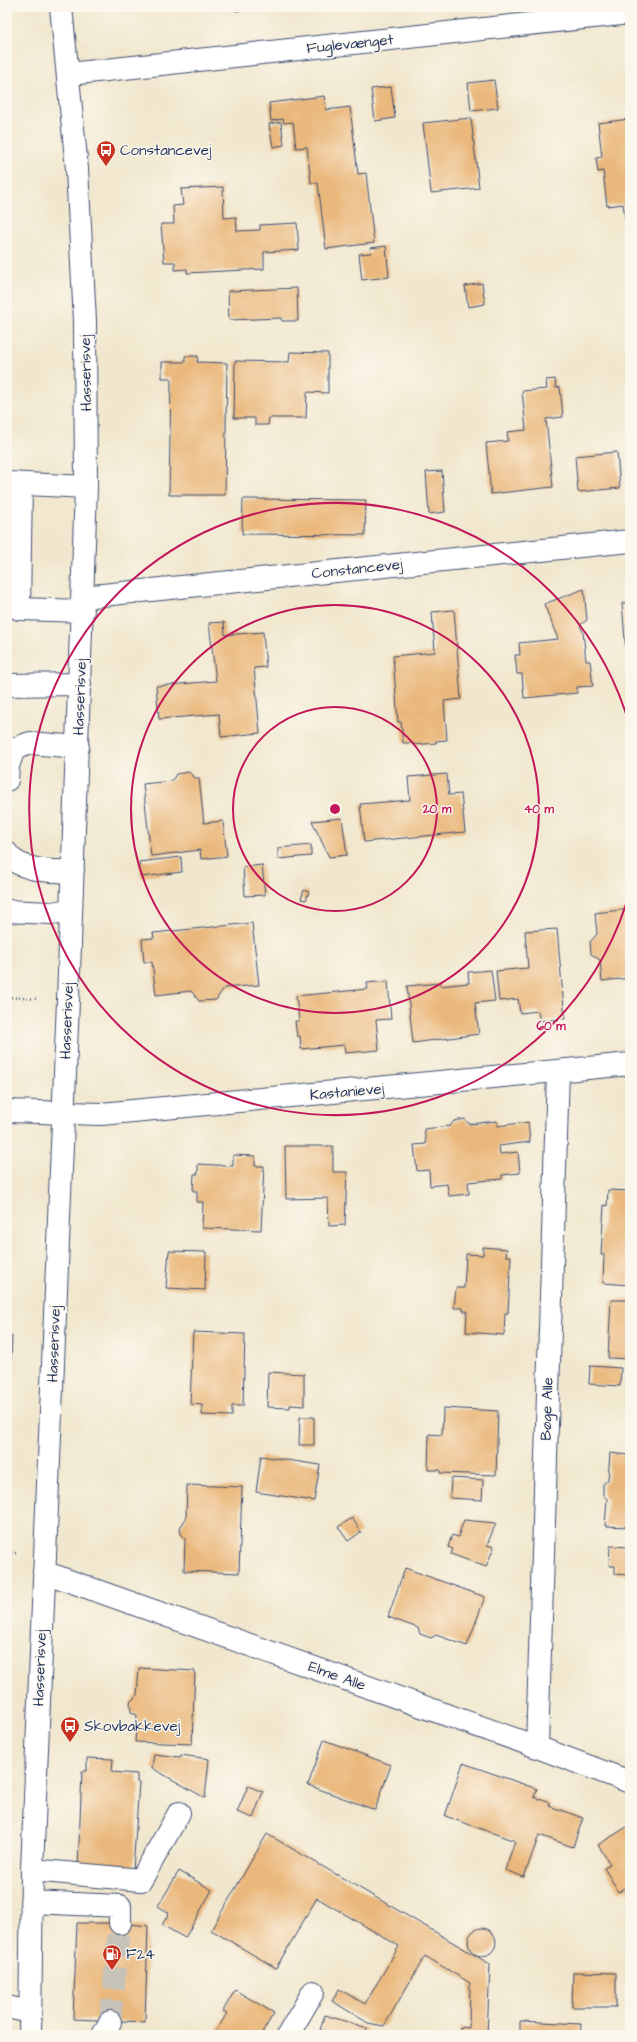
<svg xmlns="http://www.w3.org/2000/svg" width="637" height="2042" font-family="'Architects Daughter',sans-serif">
<rect width="100%" height="100%" fill="#fbf7ec"/>
<filter id="ink" filterUnits="userSpaceOnUse"><feTurbulence type="fractalNoise" baseFrequency=".025" numOctaves="2"/><feDisplacementMap in="SourceGraphic" scale="8" xChannelSelector="R" yChannelSelector="G"/><feConvolveMatrix kernelMatrix="1 2 1 2 8 2 1 2 1" color-interpolation-filters="sRGB"/></filter>
<filter id="wash" filterUnits="userSpaceOnUse"><feTurbulence type="fractalNoise" baseFrequency=".012" numOctaves="4" result="noise"/><feDisplacementMap in="SourceGraphic" scale="16" xChannelSelector="R" yChannelSelector="G"/><feGaussianBlur stdDeviation="0.9" result="paint"/><feColorMatrix in="noise" values="0 0 0 0 0 0 0 0 0 0 0 0 0 0 0 0 0 1.4 0 .05"/><feComposite in="paint" operator="in"/></filter>
<g filter="url(#wash)">
<rect width="100%" height="100%" fill="#f1e7ce"/>
<g id="blocks">
<path fill="#eab87b" d="M235,7H253V8L236,11Z
M494,80L498,108L471,111L468,83Z
M391,87L395,118L375,121L371,89Z
M324,96L326,110L350,107L358,174L366,173L374,243L326,249L318,183H311L307,147L296,148L293,122L284,123L283,119L271,121L269,103Z
M471,118L479,188L431,193L423,123Z
M630,119V231H627L623,204L607,206L603,171L598,172L596,158L602,157L598,123Z
M281,122L284,145L273,147L269,124Z
M223,187L224,218L236,217L237,231L260,230V225L297,223L299,250L264,252V269L187,273V269L175,270V262H164L161,224H174L173,206L183,205L181,189Z
M386,246L389,277L362,280L359,254L371,253L370,248Z
M482,283L485,304L468,307L465,286Z
M297,288L298,321H282L281,318L229,320L228,291Z
M290,352L328,353V393L307,392L306,418H269L268,425H255V418H234L235,361L289,362Z
M185,356H198L197,362L227,363L225,495H169L171,378H162V362H185Z
M555,379L556,388L560,387L563,417L546,419L553,487L491,494L486,443L508,441L507,432L526,430L522,391L547,389L546,380Z
M617,452L620,488L578,492L575,456Z
M442,471L445,512L429,514L426,472Z
M243,499L366,500L365,535L242,534Z
M584,589L587,620L580,625L583,632L586,661H590L593,686L577,687V693L524,698L522,674H517L515,655H520L519,643L558,639L544,604Z
M630,602V652H626L622,603Z
M454,610L461,699L444,701L447,740L436,741V743L413,745V743H403L401,722H398L393,656L435,652L432,612Z
M224,622L225,635L263,632L266,667L254,668L260,733L221,737L219,714L159,719L156,686L216,681L209,623Z
M189,772L195,778H199L204,823L223,821L227,856L201,859L200,850L151,856L143,784L172,781L176,774Z
M447,774L449,795L461,794L465,832L364,842L360,804L410,800L408,777Z
M342,818L347,855L329,857L312,821Z
M311,845V856L278,859V848Z
M181,857L182,872L141,877L139,862Z
M262,865L265,895L245,896L243,867Z
M304,890L309,892L306,900L301,899Z
M630,909V978L602,981L600,960L591,954L590,942L597,934L595,913Z
M252,923L259,985L224,988L216,1000L199,1001L191,991L156,995L152,962H144L142,939L154,938L153,933Z
M557,929L565,1019L540,1021L538,1011L520,1013L518,999L499,1001L496,971L528,968L525,931Z
M491,970L495,1001L475,1003L479,1034L413,1043L407,986L440,983V986L469,983L468,972Z
M388,981L391,1019L376,1020L379,1050L345,1053L344,1045L301,1049L300,1036H297L295,1021H299L296,996L368,989L367,983Z
M465,1119L469,1124L497,1121V1126L528,1122L530,1142L499,1146L500,1154L518,1152L520,1173L502,1175V1179L468,1182L469,1194L449,1196L447,1184L430,1186L429,1170L417,1171L414,1145L426,1144L424,1129L450,1126L454,1121Z
M285,1146H333V1172H347L345,1225L329,1226L328,1198L286,1199Z
M233,1155L255,1156V1166H264L261,1230L202,1228L203,1202H197V1191H193L194,1174H198V1164L233,1166Z
M608,1190L630,1191V1285L603,1283L604,1255H601L604,1205L607,1206Z
M483,1247L507,1249L506,1256H511L508,1313H505L504,1335L466,1332L467,1311H463V1308H454L456,1288H464L466,1254L483,1255Z
M169,1251L206,1252L205,1290L166,1288Z
M611,1300H630V1359L608,1358Z
M193,1332L245,1334L243,1406H232V1416L202,1415V1405L190,1404Z
M7,1336H12L9,1407H7Z
M590,1366L621,1368L620,1386L589,1384Z
M268,1372L304,1374V1406L290,1405V1408L267,1407Z
M443,1408L498,1411L496,1475L440,1473V1470H428L429,1434L442,1435Z
M300,1417H314V1445H299Z
M610,1453L630,1455V1527L605,1526L607,1499L603,1495V1484L608,1480Z
M261,1456L320,1465L314,1501L256,1492Z
M451,1478L483,1480L482,1500L450,1498Z
M187,1485L242,1487L239,1573L184,1571L185,1538L181,1534L180,1528L186,1518Z
M352,1518L361,1532L348,1541L338,1527Z
M464,1520L496,1523L487,1545L494,1547L486,1567L451,1554L453,1549L448,1547L452,1535L458,1537Z
M610,1546L630,1547V1575L615,1574V1566H609Z
M405,1568L485,1597L467,1646L436,1635L431,1638L420,1634L418,1628L388,1617Z
M139,1668L195,1671L192,1744L135,1742L137,1715L131,1712L130,1702L137,1695Z
M324,1740L391,1765L375,1810L308,1785Z
M154,1754L180,1757L181,1755L209,1759L205,1798L152,1768Z
M87,1758L113,1759L112,1772L137,1774V1782L139,1783L133,1871L78,1868L82,1771H87Z
M463,1763L537,1789L534,1797L550,1803L549,1806L583,1818L573,1847L539,1835L524,1877L505,1870L515,1841L445,1816Z
M248,1786L263,1792L253,1818L237,1812Z
M630,1825V1896L625,1888L619,1892L604,1868L610,1864L598,1845Z
M267,1834L490,1964L487,2035H460V2027L469,2028L470,1983L425,1956L384,2026L368,2023L332,2001L339,1989L365,2004L399,1946L317,1898L276,1968L211,1930Z
M179,1871L212,1890L185,1938L162,1925L169,1913L158,1906Z
M77,1923H120L148,1926L145,2022L73,2019Z
M468 1942a14 14 0 1 1 28 0a14 14 0 1 1-28 0Z
M573,1972L616,1973V2007H572Z
M235,1990L274,2013L261,2035H214L227,2013L223,2011Z
M325,2015L367,2028L365,2035H336L320,2030Z
M520,2021L581,2024L580,2035H520Z"/>
</g>
</g>
<g filter="url(#ink)">
<use href="#blocks" fill-opacity="0" stroke="#3b4b6f" stroke-width="1"/>
<g fill="none" stroke-linecap="round" stroke-linejoin="round">
<path stroke="#c6c2b8" stroke-width="22" stroke-dasharray="22 11" stroke-linecap="butt" d="M110,2022L120,1923"/>
<defs>
<path id="minor" d="M69,74L630,13
M7,483L86,487
M21,484L19,609L83,611
M83,597L630,541
M7,685L80,684
M7,780L8,766L14,749L30,743L78,747
M7,853C18,871 53,872 73,871
M7,911L51,913L71,910
M7,1111L101,1114L630,1064
M44,1572L537,1747L630,1782
M537,1747L558,1072
M32,1870L141,1880L179,1813
M31,1902L120,1906V1923
M7,2007L30,2012
M30,2035L32,1870L68,1001L86,487L85,321L77,169L61,7
M103,2035L110,2022
M288,2035L313,1992"/>
</defs>
<use href="#minor" stroke="#3b4b6f" stroke-width="24"/>
<path stroke="#3b4b6f" stroke-width="2.5" stroke-dasharray="1 3" stroke-linecap="butt" d="M7,997L38,999
M7,1553H16"/>
<use href="#minor" stroke="#fff" stroke-width="22"/>
</g>
</g>
<g fill="none" stroke="#c2185b" stroke-width="2">
<circle cx="335" cy="809" r="102"/>
<circle cx="335" cy="809" r="204"/>
<path d="M630 891A306 306 0 1 1 630 727"/>
</g>
<defs>
<symbol id="bus-pin" viewBox="-11 -11 22 30"><path d="M0 17L-7.5 6A9.5 9.5 0 1 1 7.5 6Z" fill="#c8321e" stroke="#fbf7ec"/><path d="M-5-6H5V4H4V6H2V4H-2V6H-4V4H-5ZM-3.5-4V0h7V-4ZM-3.5 1.2v1.5H-2V1.2ZM2 1.2v1.5H3.5V1.2Z" fill="#fff"/></symbol>
<symbol id="fuel-pin" viewBox="-11 -11 22 30"><path d="M0 17L-7.5 6A9.5 9.5 0 1 1 7.5 6Z" fill="#c8321e" stroke="#fbf7ec"/><path d="M-5.5-6h7V0h2V4h1.3V-2.5L3-4.5l.8-.8L6-3V5H2.5V1h-1V6h-7ZM-4.2-4.7v3.2H.2V-4.7Z" fill="#fff"/></symbol>
</defs>
<g fill-rule="evenodd">
<use href="#bus-pin" x="95" y="139" width="22" height="30"/>
<use href="#bus-pin" x="59" y="1715" width="22" height="30"/>
<use href="#fuel-pin" x="101" y="1943" width="22" height="30"/>
</g>
<g text-anchor="middle" dominant-baseline="central" stroke-width="3" stroke-linejoin="round" paint-order="stroke">
<g font-size="15" fill="#1b2f5e" stroke="#fbf7ec">
<text transform="translate(350 44) rotate(-6)">Fuglevænget</text>
<text transform="translate(86 373) rotate(-91)">Hasserisvej</text>
<text transform="translate(357 569) rotate(-6)">Constancevej</text>
<text transform="translate(80 697) rotate(-88)">Hasserisvej</text>
<text transform="translate(67 1021) rotate(-88)">Hasserisvej</text>
<text transform="translate(347 1092) rotate(-5)">Kastanievej</text>
<text transform="translate(54 1344) rotate(-88)">Hasserisvej</text>
<text transform="translate(547 1409) rotate(-88)">Bøge Alle</text>
<text transform="translate(40 1668) rotate(-88)">Hasserisvej</text>
<text transform="translate(337 1676) rotate(20)">Elme Alle</text>
</g>
<g font-size="15" fill="#1b2f5e" stroke="#fbf7ec" text-anchor="start">
<text x="120" y="150">Constancevej</text>
<text x="84" y="1726">Skovbakkevej</text>
<text x="126" y="1954">F24</text>
</g>
</g>
<circle cx="335" cy="809" r="6" fill="#c2185b" stroke="#fbf7ec" stroke-width="2"/>
<g font-size="12" text-anchor="middle" font-weight="bold" fill="#c2185b" stroke="#fbf7ec" stroke-width="3" stroke-linejoin="round" paint-order="stroke">
<text x="437" y="813">20 m</text>
<text x="539" y="813">40 m</text>
<text x="551" y="1030">60 m</text>
</g>
<rect width="637" height="2042" fill="none" stroke="#fbf7ec" stroke-width="24"/>
</svg>
